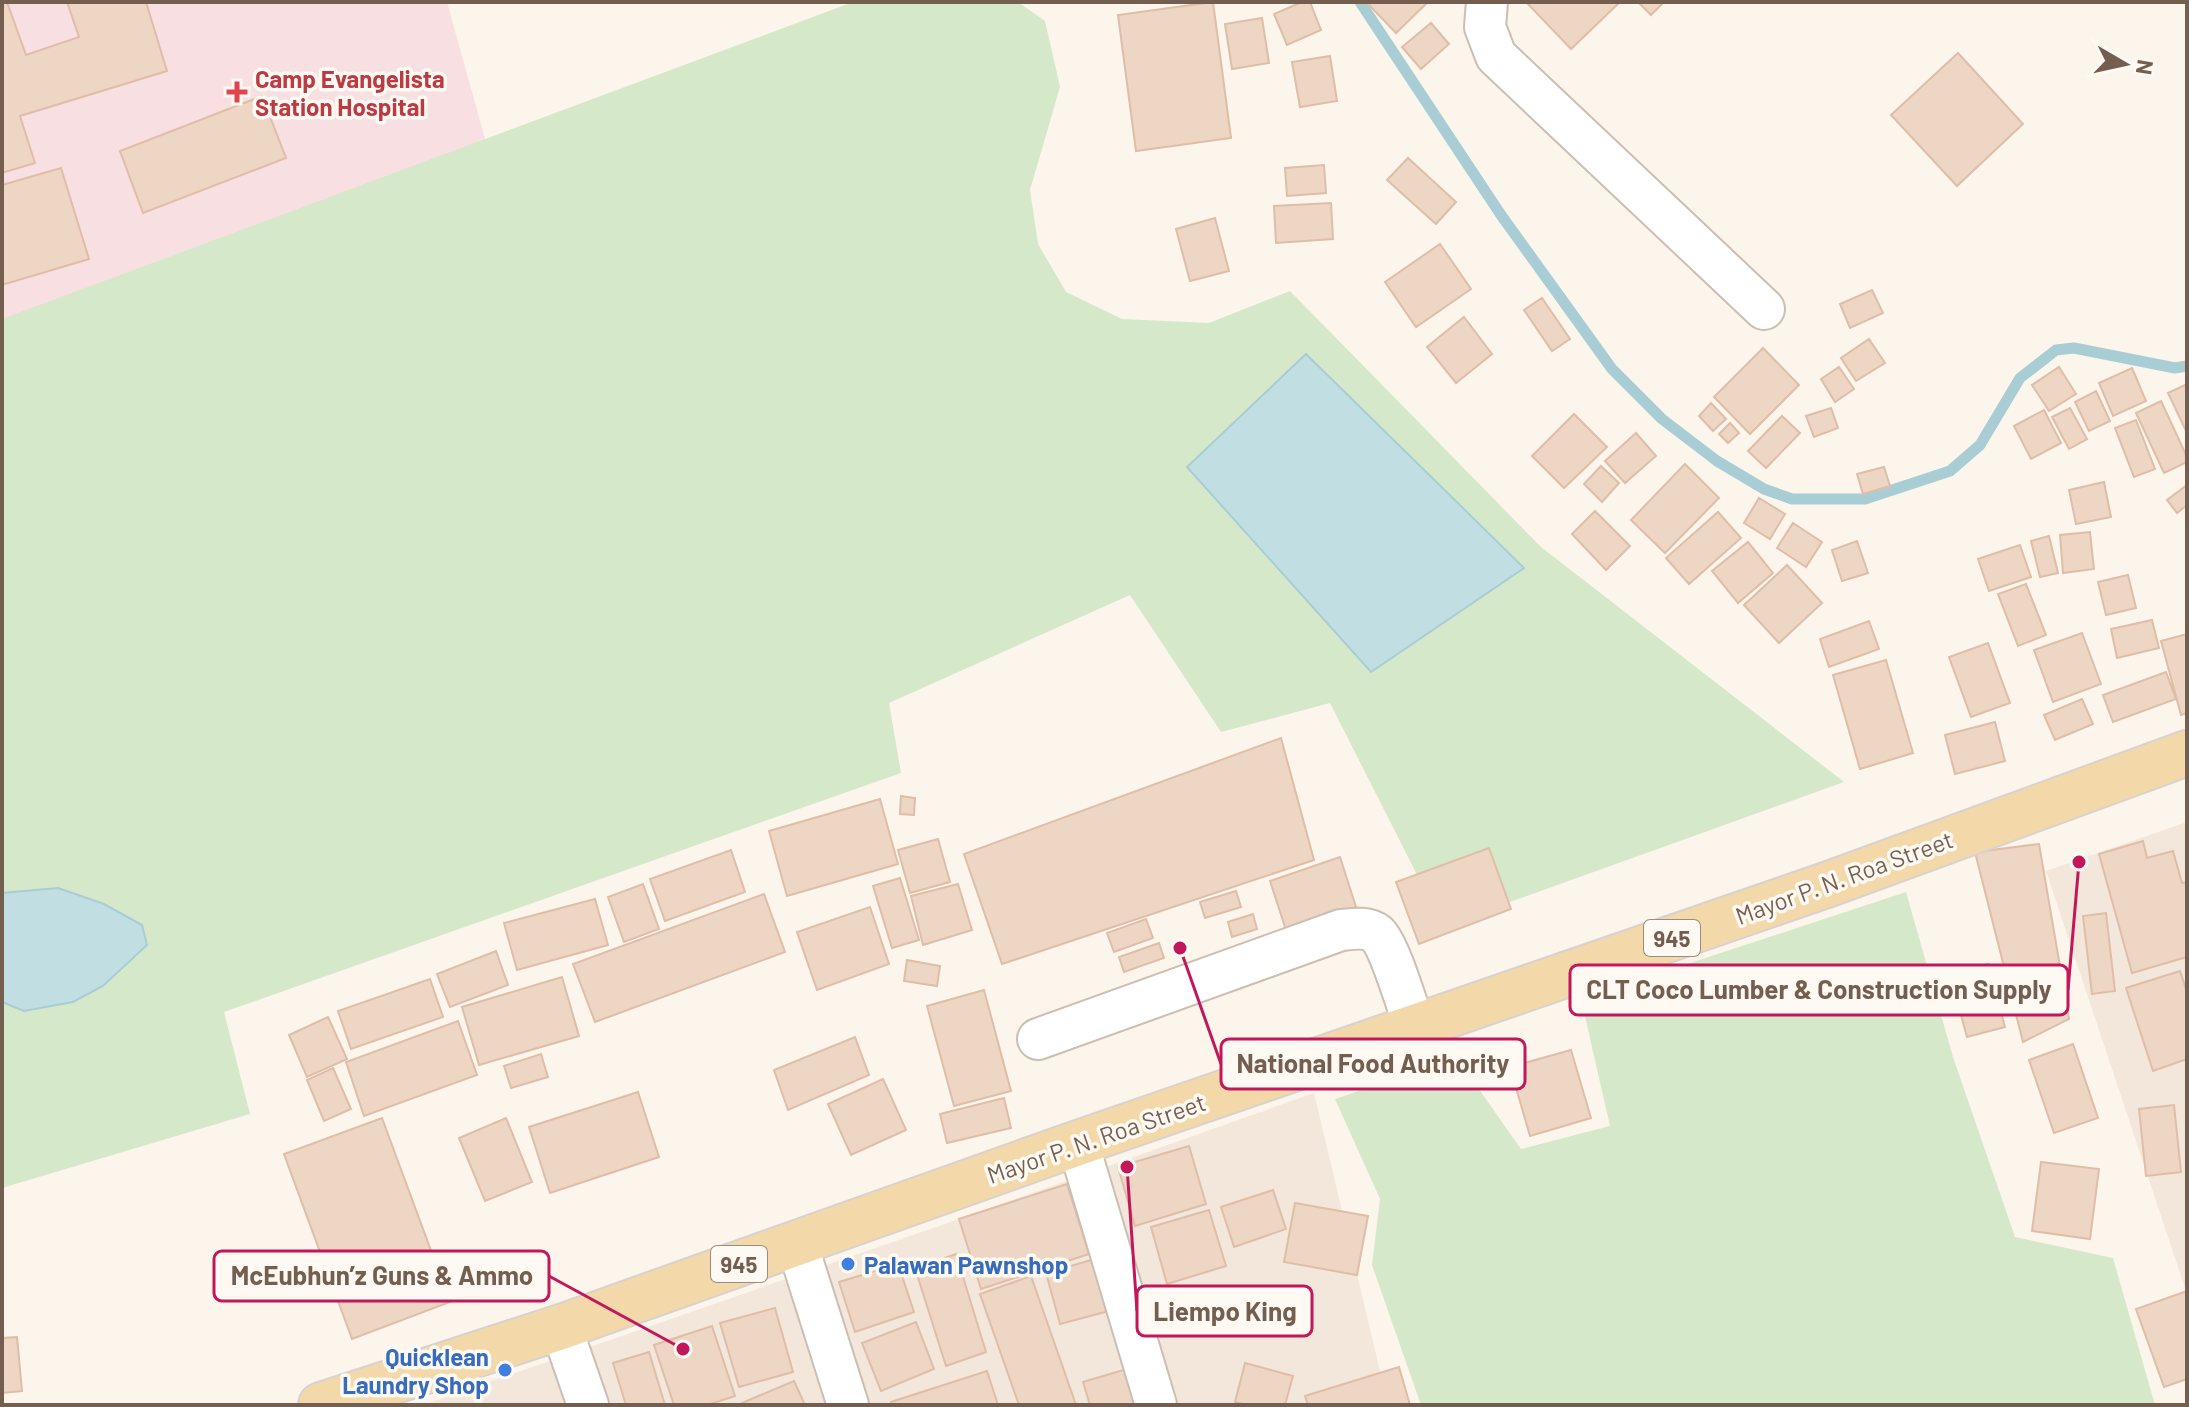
<svg xmlns="http://www.w3.org/2000/svg" width="2189" height="1407" font-family="Barlow,sans-serif">
<rect width="100%" height="100%" fill="#fbf5eb"/>
<path fill="#f2e7da" d="M2187,822V1294L2046,871Z
M1314,1093L1388,1405H423L959,1219Z"/>
<path fill="#f8dfe2" d="M2,2H447L497,182L2,324Z"/>
<path fill="#d6e8ca" d="M853,2H1018L1045,21L1060,87L1030,190L1038,244L1066,292L1122,319L1209,323L1290,291L1541,547L1844,782L1443,926L1330,703L1221,732L1130,595L889,703L901,773L224,1012L250,1114L2,1188V319Z
M1906,892L1953,1057L2015,1237L2113,1258L2155,1405H1421L1372,1265L1380,1199L1335,1099L1457,1058L1521,1149L1610,1126L1581,999Z"/>
<path fill="#c1dee3" stroke="#a8cdd4" stroke-width="2" d="M1306,354L1524,568L1371,672L1187,467Z
M58,888L104,904L142,925L147,945L103,986L73,1002L24,1011L2,1002V893Z"/>
<g fill="none" stroke-linecap="round" stroke-linejoin="round">
<path stroke="#a8cdd4" stroke-width="11" d="M1360,2L1501,215L1612,369L1662,419L1717,461L1764,489L1792,499H1865L1950,471L1980,445L2020,378L2056,350L2074,348L2175,368L2187,366"/>
</g>
<path fill="#eed6c5" stroke="#dfbda7" stroke-width="2" d="M2,2H7L26,55L79,37L67,2H146L167,71L20,116L35,163L2,173Z
M1213,2L1231,138L1136,151L1118,15Z
M1302,2H1310L1321,30L1287,45L1274,14Z
M1371,2H1428L1396,33L1369,5Z
M1526,2H1620L1571,49Z
M1638,2H1664L1651,15Z
M1262,18L1269,63L1232,69L1225,24Z
M1431,23L1449,44L1421,69L1402,47Z
M1958,53L2023,124L1957,186L1891,115Z
M1330,56L1337,101L1300,107L1292,62Z
M262,96L286,158L143,213L120,151Z
M1408,158L1456,202L1436,224L1387,180Z
M1324,165L1326,193L1287,196L1285,168Z
M61,168L89,259L2,285V185Z
M1331,203L1333,239L1276,243L1274,206Z
M1215,218L1229,271L1190,281L1176,229Z
M1440,244L1471,289L1416,327L1385,282Z
M1872,290L1883,313L1850,328L1840,304Z
M1542,298L1570,339L1552,351L1524,310Z
M1464,317L1492,354L1456,383L1427,347Z
M1869,339L1885,363L1856,381L1841,358Z
M1763,348L1799,385L1750,434L1714,397Z
M1839,367L1854,389L1835,402L1821,379Z
M2059,367L2076,394L2049,411L2032,385Z
M2132,368L2146,401L2113,416L2099,383Z
M2187,384V433L2168,393Z
M2096,391L2110,421L2089,431L2075,402Z
M2161,401L2187,457V462L2164,473L2136,413Z
M1711,403L1726,419L1713,431L1699,416Z
M1831,408L1838,428L1814,437L1806,416Z
M2070,408L2087,439L2069,449L2052,417Z
M2044,410L2061,443L2031,459L2014,426Z
M1574,414L1607,447L1564,488L1532,456Z
M1782,416L1800,433L1766,468L1748,451Z
M2136,420L2155,469L2134,477L2115,428Z
M1730,423L1739,433L1728,443L1719,434Z
M1636,433L1656,456L1625,483L1605,461Z
M1685,464L1719,498L1665,553L1631,520Z
M1601,466L1619,483L1602,502L1584,484Z
M1884,467L1890,486L1863,494L1857,474Z
M2104,482L2111,517L2076,524L2069,490Z
M2187,485V505L2177,513L2167,500Z
M1759,498L1785,514L1770,539L1744,523Z
M1595,511L1630,546L1606,570L1572,534Z
M1718,512L1741,538L1689,584L1666,558Z
M1793,523L1822,542L1806,567L1777,548Z
M2090,532L2094,569L2063,573L2060,535Z
M2049,536L2058,573L2040,577L2031,541Z
M1857,541L1868,573L1842,581L1832,550Z
M1748,542L1773,573L1738,603L1712,571Z
M2020,545L2031,577L1989,591L1978,559Z
M1787,565L1822,603L1779,643L1744,605Z
M2128,575L2136,608L2106,615L2098,582Z
M2026,584L2046,635L2018,646L1998,594Z
M2152,620L2159,648L2117,658L2111,629Z
M1869,621L1879,649L1829,667L1820,639Z
M2082,633L2101,684L2053,702L2034,650Z
M2187,634V713L2181,715L2161,641Z
M1988,643L2010,703L1971,717L1949,657Z
M1886,660L1913,753L1860,769L1833,675Z
M2166,672L2176,699L2113,722L2103,695Z
M2082,699L2093,724L2055,740L2044,715Z
M1995,722L2005,761L1955,774L1945,735Z
M1281,738L1314,860L1002,964L964,854Z
M901,796L915,798L914,815L900,814Z
M880,799L898,864L787,896L769,831Z
M938,839L950,882L910,893L898,850Z
M2143,841L2147,858L2173,851L2182,883L2187,882V957L2132,973L2099,854Z
M2039,844L2069,1019L2023,1042L1975,852Z
M1489,848L1511,909L1419,944L1396,882Z
M731,850L745,892L665,921L650,879Z
M1340,857L1356,907L1286,930L1270,881Z
M900,878L919,940L892,948L873,886Z
M643,884L659,929L624,942L608,897Z
M958,884L972,930L923,945L911,896Z
M1236,891L1241,907L1205,918L1200,902Z
M764,894L785,952L595,1022L573,964Z
M595,899L608,945L517,970L504,923Z
M870,907L889,964L817,990L797,932Z
M2106,913L2115,991L2092,994L2083,916Z
M1253,914L1257,929L1232,937L1228,922Z
M1146,919L1153,938L1114,952L1107,933Z
M1159,943L1164,958L1124,972L1119,957Z
M496,951L508,985L450,1007L437,974Z
M907,960L940,966L937,986L904,981Z
M1988,964L2005,1027L1967,1037L1950,975Z
M2180,971L2187,992V1059L2153,1071L2126,988Z
M562,977L579,1036L479,1065L462,1007Z
M430,979L443,1017L351,1049L338,1011Z
M984,990L1011,1091L954,1106L927,1006Z
M328,1017L347,1059L307,1077L289,1035Z
M458,1021L477,1075L364,1116L346,1062Z
M855,1037L869,1075L788,1110L774,1070Z
M2073,1044L2098,1118L2054,1133L2029,1060Z
M1571,1050L1591,1118L1530,1136L1510,1067Z
M541,1054L548,1077L511,1088L504,1066Z
M333,1068L351,1109L324,1121L307,1080Z
M883,1079L906,1130L851,1155L828,1104Z
M638,1092L659,1157L550,1193L529,1127Z
M1004,1098L1011,1128L947,1143L940,1114Z
M2174,1105L2181,1172L2146,1176L2139,1109Z
M382,1118L450,1302L352,1339L284,1154Z
M506,1118L532,1182L485,1201L459,1138Z
M1189,1146L1206,1204L1135,1226L1118,1167Z
M2041,1162L2099,1169L2090,1239L2032,1231Z
M1067,1184L1089,1254L981,1289L959,1219Z
M1273,1190L1286,1229L1234,1247L1221,1207Z
M1295,1203L1368,1216L1357,1275L1284,1262Z
M1209,1210L1226,1266L1167,1284L1151,1227Z
M956,1254L986,1352L946,1366L915,1268Z
M1095,1259L1109,1311L1060,1324L1046,1273Z
M898,1264L914,1312L855,1332L839,1282Z
M1031,1276L1076,1405H1019L980,1294Z
M1190,1286L1196,1319L1170,1324L1164,1291Z
M2187,1291V1379L2164,1387L2136,1309Z
M775,1308L793,1372L739,1387L720,1323Z
M916,1322L934,1369L881,1391L862,1343Z
M712,1326L735,1396L707,1405H674L654,1345Z
M17,1337L22,1391L2,1393V1338Z
M649,1352L665,1405H626L613,1363Z
M1245,1363L1293,1376L1285,1405H1247L1235,1402Z
M1137,1366L1149,1405H1090L1083,1382Z
M1399,1367L1410,1405H1308L1305,1396Z
M987,1371L998,1405H892L891,1402Z
M794,1381L805,1405H743L742,1403Z"/>
<g fill="none" stroke-linecap="round" stroke-linejoin="round">
<defs>
<path id="minor" d="M1487,2L1485,27L1496,56L1764,309
M1038,1039L1341,930C1352,929 1367,926 1377,934C1390,946 1408,1009 1415,1028
M1078,1143L1156,1405
M797,1244L848,1405
M561,1327L588,1405"/>
<path id="major" d="M321,1405L561,1327L1078,1143L1829,884L2187,753"/>
</defs>
<use href="#minor" stroke="#cdbeb2" stroke-width="44"/>
<use href="#major" stroke="#d8d2ce" stroke-width="48"/>
<use href="#minor" stroke="#fff" stroke-width="40"/>
<use href="#major" stroke="#f3d9aa" stroke-width="44"/>
</g>
<path fill="#e0444e" stroke="#fef9f2" stroke-width="3" d="M233 80h8v8h8v8h-8v8h-8v-8h-8v-8h8z"/>
<g fill="#3f7fe0" stroke="#fef9f2" stroke-width="3">
<circle cx="848" cy="1264" r="8"/>
<circle cx="505" cy="1370" r="8"/>
</g>
<g text-anchor="middle" dominant-baseline="central" stroke-width="7" stroke-linejoin="round" paint-order="stroke">
<g fill="#fef9f2" stroke="#9d8c81" stroke-width="2">
<rect x="1644" y="920" width="56" height="36" rx="6"/>
<rect x="711" y="1246" width="56" height="36" rx="6"/>
</g>
<g font-size="22" font-weight="bold" fill="#745e50">
<text x="1672" y="938">945</text>
<text x="739" y="1264">945</text>
</g>
<g font-size="24" font-weight="bold" fill="#be3a42" stroke="#fef9f2" text-anchor="start">
<text x="255" y="78">Camp Evangelista<tspan x="255" dy="28">Station Hospital</tspan></text>
</g>
<g font-size="24" fill="#745e50" stroke="#fef9f2">
<text transform="translate(1844 877) rotate(-20)">Mayor P. N. Roa Street</text>
<text transform="translate(1096 1138) rotate(-19)">Mayor P. N. Roa Street</text>
</g>
<g font-size="24" font-weight="bold" fill="#366cbe" stroke="#fef9f2" text-anchor="start">
<text x="864" y="1264">Palawan Pawnshop</text>
<text x="489" y="1356" text-anchor="end">Quicklean<tspan x="489" dy="28">Laundry Shop</tspan></text>
</g>
</g>
<path fill="none" stroke="#c2185b" stroke-width="3" d="M2079 862L2068 990M1180 948L1221 1064M683 1349L549 1276M1127 1167L1137 1311"/>
<g fill="#c2185b" stroke="#fef9f2" stroke-width="3">
<circle cx="2079" cy="862" r="8"/>
<circle cx="1180" cy="948" r="8"/>
<circle cx="683" cy="1349" r="8"/>
<circle cx="1127" cy="1167" r="8"/>
</g>
<g fill="#fef9f2" stroke="#c2185b" stroke-width="3">
<rect x="1570" y="965" width="498" height="50" rx="8"/>
<rect x="1221" y="1039" width="304" height="50" rx="8"/>
<rect x="214" y="1251" width="335" height="50" rx="8"/>
<rect x="1137" y="1286" width="175" height="50" rx="8"/>
</g>
<g font-size="26" text-anchor="middle" font-weight="bold" fill="#745e50">
<text x="1819" y="999">CLT Coco Lumber &amp; Construction Supply</text>
<text x="1373" y="1073">National Food Authority</text>
<text x="382" y="1285">McEubhun’z Guns &amp; Ammo</text>
<text x="1225" y="1321">Liempo King</text>
</g>
<rect width="2189" height="1407" fill="none" stroke="#745e50" stroke-width="8"/>
<g transform="translate(2125 64) rotate(99)" stroke="#fef9f2" stroke-width="6" paint-order="stroke">
<path d="M0-6L14 30L0 20L-14 30Z" fill="#745e50"/>
<text y="-12" font-size="22" font-weight="bold" text-anchor="middle" fill="#745e50">N</text>
</g>
</svg>
